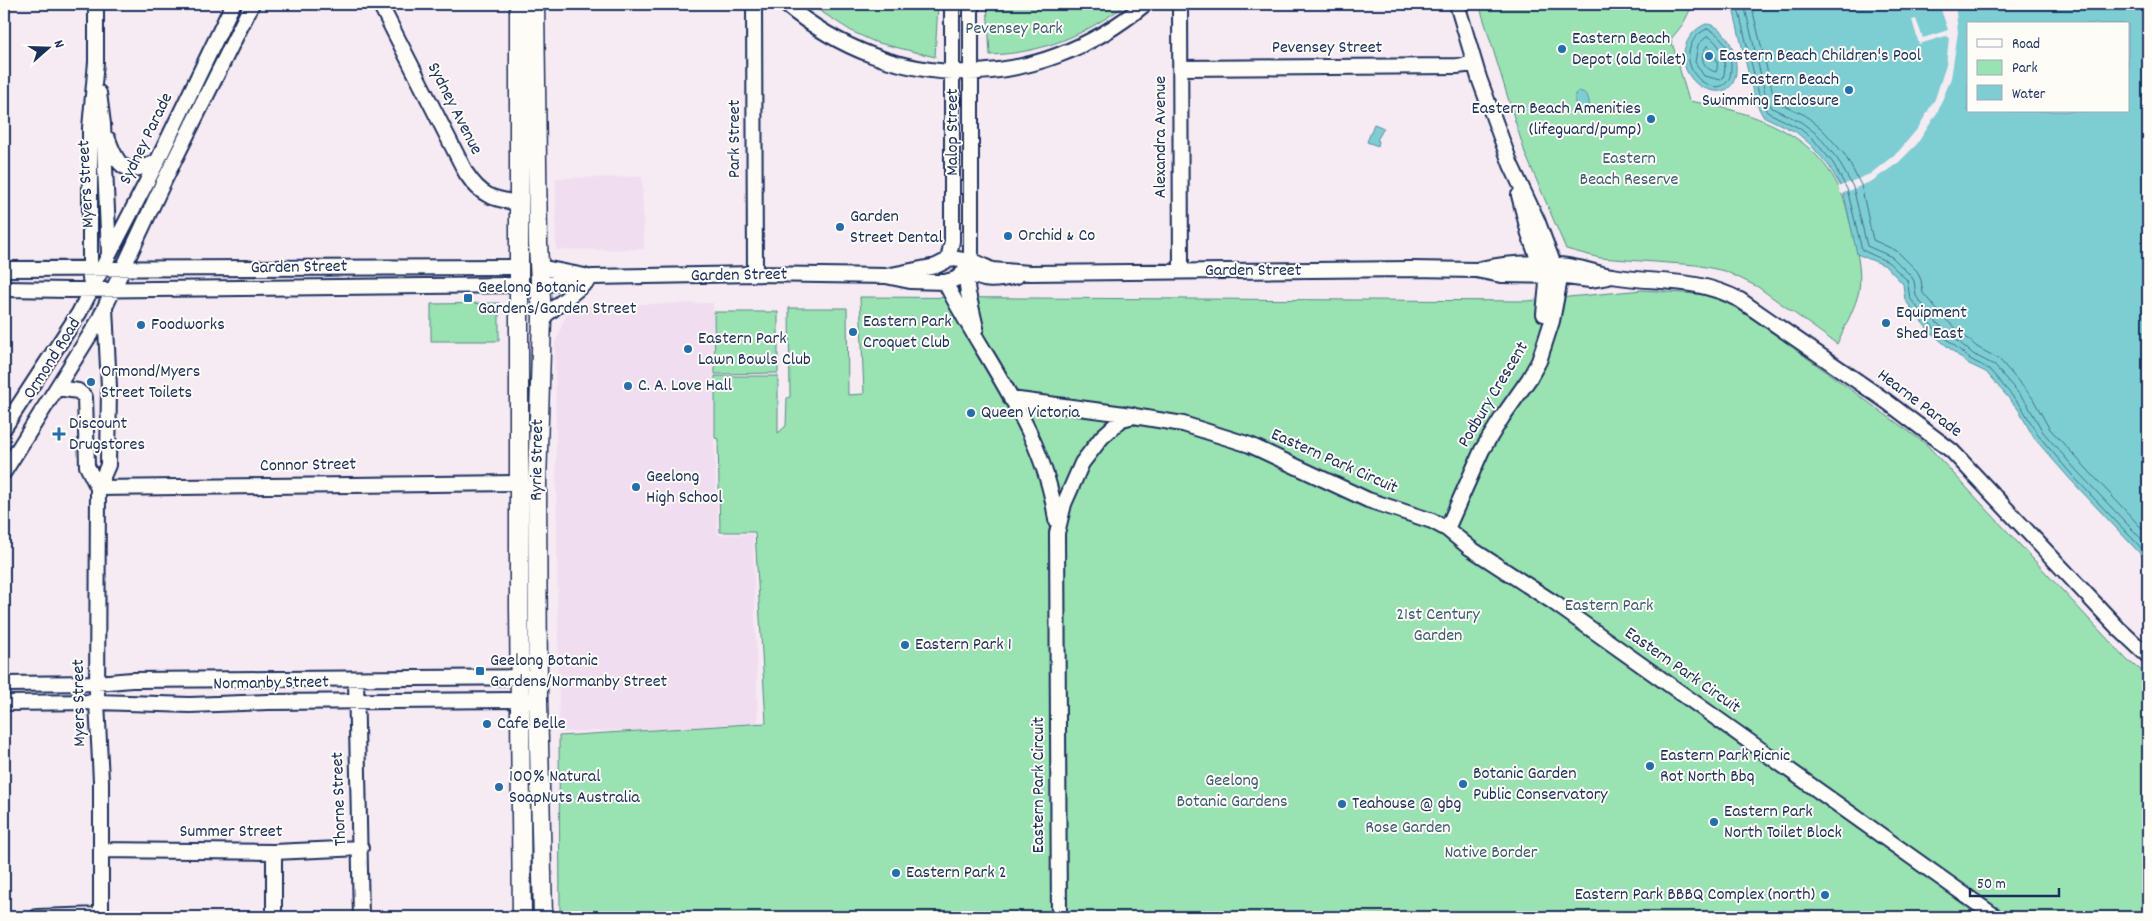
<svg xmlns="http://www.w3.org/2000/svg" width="2152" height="921" font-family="Dekko,sans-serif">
<rect width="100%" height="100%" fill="#f6eaf3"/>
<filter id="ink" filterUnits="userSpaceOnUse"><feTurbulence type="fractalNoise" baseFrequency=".02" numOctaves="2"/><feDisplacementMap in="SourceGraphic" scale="10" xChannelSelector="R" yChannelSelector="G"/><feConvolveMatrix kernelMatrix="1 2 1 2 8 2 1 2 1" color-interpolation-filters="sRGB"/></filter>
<g filter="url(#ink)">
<path fill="#f1ddf0" d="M642,177L644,249L556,250V178Z
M713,303L714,441L718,535L753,534L758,727L559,732L555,343L566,315L583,305Z"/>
<path fill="#99e2b1" stroke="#5a8888" d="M809,4H938L935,57L875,42L853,32Z
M987,4H1127C1084,35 1044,53 990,55Z
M1479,4H1693L1683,24L1671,39L1689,101C1751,111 1818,132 1843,197C1847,206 1848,217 1851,226C1856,246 1862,270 1859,290C1857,304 1843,330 1837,344L1758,287L1725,271L1696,265L1600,258L1566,249L1525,153Z
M1642,290L1709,295L1741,310L1926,444L2128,661L2148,675V917H560L559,736L766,723L755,532H720L718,439L715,438V376H778V433L786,426L787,398L790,397L789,308H847L848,395L864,394L860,297L1527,301Z
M499,303V341H431V304Z
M714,312H778V373L715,374Z"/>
<path fill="#7dced3" stroke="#568ea4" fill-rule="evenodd" d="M1732,4H2148V562L2069,478L2034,438L2018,409L1986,372L1967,363L1929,331L1905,300L1903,284L1886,266L1857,254L1843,190L1829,166L1810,144L1796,132L1763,116L1755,101ZM1968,24H2128V111H1968Z
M1706,24C1738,25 1752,102 1710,90C1701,88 1694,83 1689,75C1677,57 1686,32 1706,24Z
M1579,91C1588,93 1590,100 1589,108L1585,112L1578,110L1575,103V94Z
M1374,124L1384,128L1377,140L1379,141L1378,146L1367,142Z"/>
<path fill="#f6eaf3" d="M1939,4H1955L1958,32L1951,78L1937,113L1917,144L1898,163L1872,181L1841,194L1838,187L1870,174L1898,152L1918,128L1935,99L1946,65L1949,38L1946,36L1919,44L1912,20L1916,19L1923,38L1948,30Z"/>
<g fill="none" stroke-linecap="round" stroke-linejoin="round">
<path stroke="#426f8d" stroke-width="1" d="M1737,4L1760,99L1767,112L1799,128L1814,140L1833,163L1847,189L1862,250L1888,262L1907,280L1910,298L1933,327L1970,359L1989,369L2021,406L2038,435L2072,475L2148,555
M1744,4L1766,97L1772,108L1801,122L1818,135L1838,160L1853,187L1867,246L1892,257L1911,276L1914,281L1916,296L1937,323L1973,354L1994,365L2026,402L2043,432L2077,471L2148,546
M1751,4L1773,94L1777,102L1805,115L1823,130L1845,155L1861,185L1873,240L1897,251L1917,271L1921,280L1923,293L1943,317L1977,347L1999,359L2032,397L2049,428L2148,535
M1707,29C1723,33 1732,54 1731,69C1730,106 1677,79 1691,45C1694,37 1700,32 1707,29Z
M1708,36C1722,44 1728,63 1723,78L1721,80L1704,76L1695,62L1698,45Z
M1707,46C1715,50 1720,64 1716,72C1703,69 1698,56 1707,46Z"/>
<defs>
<path id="minor" d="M380,4L466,173C481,196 492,199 519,203
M754,4L755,274
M785,4C894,95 1036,95 1145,4
M1180,4L1181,271
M1180,68L1457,66L1474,64
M99,93L103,124L109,253
M108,139C119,170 126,175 157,162
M1519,195L1529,234L1547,284L1544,314
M948,260L952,241V4
M539,267L585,276
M4,269L519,267
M965,270L968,293L976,328
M965,270C983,283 996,281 1017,276
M1476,270C1510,262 1544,261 1579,268C1590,270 1601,275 1612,276C1659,284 1696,277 1740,300L1886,401L1952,451L2118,628L2148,656
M886,276L936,266L948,260L957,259L975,262L992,270L1030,273L1411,269L1476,270L1501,275L1558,276L1590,280L1608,277
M90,279V128L96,62V4
M945,282C984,360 1045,431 1056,520
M541,285L593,277L755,274L886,276L910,281L945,282L956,279L963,273L969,264L971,253V4
M4,289L70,290L519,285
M542,318L590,279
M57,388L78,391L85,397L87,466L98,488
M1011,399L1132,415
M4,428L79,313L157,162L233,4
M4,472L98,322L164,181L252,4
M98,488L519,483
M1447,529L1482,450L1503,416L1529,379L1539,361L1552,321L1559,284L1558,276L1537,220L1511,165L1479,78L1457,4
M356,679L361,917
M4,684L97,683L132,680L538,677
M4,703L97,702L190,705L268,702L530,700
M101,850L274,852L361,848
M274,852V917
M37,917L101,915
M101,917V781L97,702L98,488L108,465L109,387L105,308
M1059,917L1057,533L1064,504L1082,463L1102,437L1122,419L1134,416L1183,424L1250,445L1368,500L1432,521L1447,529L1470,548L1553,602L1996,917"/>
<path id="major" d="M519,4V607L522,917
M535,4L538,244L542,318L537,483L538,700L543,917"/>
</defs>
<use href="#minor" stroke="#1b2f5e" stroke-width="18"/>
<use href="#major" stroke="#1b2f5e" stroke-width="21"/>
<use href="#minor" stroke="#fdfcf7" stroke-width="14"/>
<use href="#major" stroke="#fdfcf7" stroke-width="18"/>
</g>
</g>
<g fill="#1f6fb2" stroke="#fdfcf7" stroke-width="2">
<circle cx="1562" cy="49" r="5"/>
<circle cx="1709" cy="56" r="5"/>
<circle cx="1849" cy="90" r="5"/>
<circle cx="1651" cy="119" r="5"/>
<circle cx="840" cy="227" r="5"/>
<circle cx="1008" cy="236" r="5"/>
<rect x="463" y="293" width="10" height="10" rx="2.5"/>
<circle cx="1886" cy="323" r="5"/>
<circle cx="141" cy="325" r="5"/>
<circle cx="853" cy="332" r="5"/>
<circle cx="688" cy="349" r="5"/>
<circle cx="91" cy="382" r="5"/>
<circle cx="628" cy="386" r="5"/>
<circle cx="971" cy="413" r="5"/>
<path d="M56.5 426.5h5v5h5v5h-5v5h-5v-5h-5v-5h5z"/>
<circle cx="636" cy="487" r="5"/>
<circle cx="905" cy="645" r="5"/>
<rect x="475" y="666" width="10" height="10" rx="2.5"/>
<circle cx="487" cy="724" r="5"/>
<circle cx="1650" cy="766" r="5"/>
<circle cx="1463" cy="784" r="5"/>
<circle cx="499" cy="787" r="5"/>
<circle cx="1342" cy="804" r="5"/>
<circle cx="1714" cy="822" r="5"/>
<circle cx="896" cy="873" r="5"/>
<circle cx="1825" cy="895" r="5"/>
</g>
<g text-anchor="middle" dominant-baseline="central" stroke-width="4" stroke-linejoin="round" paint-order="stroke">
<g font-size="18" fill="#3a5c73" stroke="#fdfcf7">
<text x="1014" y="29">Pevensey Park</text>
<text x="1629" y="159">Eastern<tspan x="1629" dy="21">Beach Reserve</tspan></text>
<text x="1609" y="606">Eastern Park</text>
<text x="1438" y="615">21st Century<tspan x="1438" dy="21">Garden</tspan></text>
<text x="1232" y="781">Geelong<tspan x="1232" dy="21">Botanic Gardens</tspan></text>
<text x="1408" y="828">Rose Garden</text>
<text x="1491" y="853">Native Border</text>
</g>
<g font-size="18" fill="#1b2f5e" stroke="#fdfcf7" text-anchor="start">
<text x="1572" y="39">Eastern Beach<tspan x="1572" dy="21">Depot (old Toilet)</tspan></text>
<text x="1719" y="56">Eastern Beach Children's Pool</text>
<text x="1839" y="80" text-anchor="end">Eastern Beach<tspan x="1839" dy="21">Swimming Enclosure</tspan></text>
<text x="1641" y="109" text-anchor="end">Eastern Beach Amenities<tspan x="1641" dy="21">(lifeguard/pump)</tspan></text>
<text x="850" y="217">Garden<tspan x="850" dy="21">Street Dental</tspan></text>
<text x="1018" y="236">Orchid &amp; Co</text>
<text x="478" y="288">Geelong Botanic<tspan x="478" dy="21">Gardens/Garden Street</tspan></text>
<text x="1896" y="313">Equipment<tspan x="1896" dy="21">Shed East</tspan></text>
<text x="863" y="322">Eastern Park<tspan x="863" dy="21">Croquet Club</tspan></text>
<text x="151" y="325">Foodworks</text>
<text x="698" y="339">Eastern Park<tspan x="698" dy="21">Lawn Bowls Club</tspan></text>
<text x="101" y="372">Ormond/Myers<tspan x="101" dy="21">Street Toilets</tspan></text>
<text x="638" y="386">C. A. Love Hall</text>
<text x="981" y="413">Queen Victoria</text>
<text x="69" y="424">Discount<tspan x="69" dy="21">Drugstores</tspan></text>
<text x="646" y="477">Geelong<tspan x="646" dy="21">High School</tspan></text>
<text x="915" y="645">Eastern Park 1</text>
<text x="490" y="661">Geelong Botanic<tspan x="490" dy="21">Gardens/Normanby Street</tspan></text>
<text x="497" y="724">Cafe Belle</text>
<text x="1660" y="756">Eastern Park Picnic<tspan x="1660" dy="21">Rot North Bbq</tspan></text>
<text x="1473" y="774">Botanic Garden<tspan x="1473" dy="21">Public Conservatory</tspan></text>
<text x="509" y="777">100% Natural<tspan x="509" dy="21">SoapNuts Australia</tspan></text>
<text x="1352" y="804">Teahouse @ gbg</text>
<text x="1724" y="812">Eastern Park<tspan x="1724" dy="21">North Toilet Block</tspan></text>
<text x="906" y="873">Eastern Park 2</text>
<text x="1815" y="895" text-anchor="end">Eastern Park BBBQ Complex (north)</text>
</g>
<g font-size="18" fill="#1b2f5e" stroke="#fdfcf7">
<text x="1327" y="48">Pevensey Street</text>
<text transform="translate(454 109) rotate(63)">Sydney Avenue</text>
<text transform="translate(953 132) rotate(-90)">Malop Street</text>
<text transform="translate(1161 137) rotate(-90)">Alexandra Avenue</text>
<text transform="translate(147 139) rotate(-64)">Sydney Parade</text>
<text transform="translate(735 139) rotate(-90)">Park Street</text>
<text transform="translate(87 184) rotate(-93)">Myers Street</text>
<text transform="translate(299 268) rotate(-1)">Garden Street</text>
<text x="1253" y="271">Garden Street</text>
<text transform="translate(739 276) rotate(-1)">Garden Street</text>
<text transform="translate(53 359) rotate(-58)">Ormond Road</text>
<text transform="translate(1494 395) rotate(-59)">Podbury Crescent</text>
<text transform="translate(1919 404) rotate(37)">Hearne Parade</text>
<text transform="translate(538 460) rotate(-89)">Ryrie Street</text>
<text transform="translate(1334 462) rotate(24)">Eastern Park Circuit</text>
<text transform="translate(308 466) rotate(-1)">Connor Street</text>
<text transform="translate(1682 671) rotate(35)">Eastern Park Circuit</text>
<text transform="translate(271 684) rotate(-1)">Normanby Street</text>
<text transform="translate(80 703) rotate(-91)">Myers Street</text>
<text transform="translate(1039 785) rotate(-90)">Eastern Park Circuit</text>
<text transform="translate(340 799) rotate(-92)">Thorne Street</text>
<text x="231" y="832">Summer Street</text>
</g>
</g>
<rect width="2152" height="921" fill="none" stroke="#fdfcf7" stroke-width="20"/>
<rect x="10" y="10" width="2132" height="901" fill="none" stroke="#1b2f5e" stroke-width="2" filter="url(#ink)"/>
<rect x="1967" y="22" width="162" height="90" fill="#fdfcf7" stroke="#a3aaba"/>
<rect x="1977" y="39" width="25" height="8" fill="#fdfcf7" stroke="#a3aaba"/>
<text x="2012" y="48" font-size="15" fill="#1b2f5e">Road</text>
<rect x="1977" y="60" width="25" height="15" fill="#99e2b1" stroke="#a3aaba"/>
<text x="2012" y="72" font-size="15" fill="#1b2f5e">Park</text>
<rect x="1977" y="85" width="25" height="15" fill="#7dced3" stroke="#a3aaba"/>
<text x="2012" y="98" font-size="15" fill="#1b2f5e">Water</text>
<g transform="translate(48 48) rotate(70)" stroke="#fdfcf7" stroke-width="4" paint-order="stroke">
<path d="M0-4L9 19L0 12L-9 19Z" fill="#1b2f5e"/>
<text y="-8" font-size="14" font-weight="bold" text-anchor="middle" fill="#1b2f5e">N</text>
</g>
<path d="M1970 888v8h89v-8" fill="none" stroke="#1b2f5e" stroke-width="2.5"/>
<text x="1977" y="888" font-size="15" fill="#1b2f5e" stroke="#fdfcf7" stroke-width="4" paint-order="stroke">50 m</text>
</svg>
